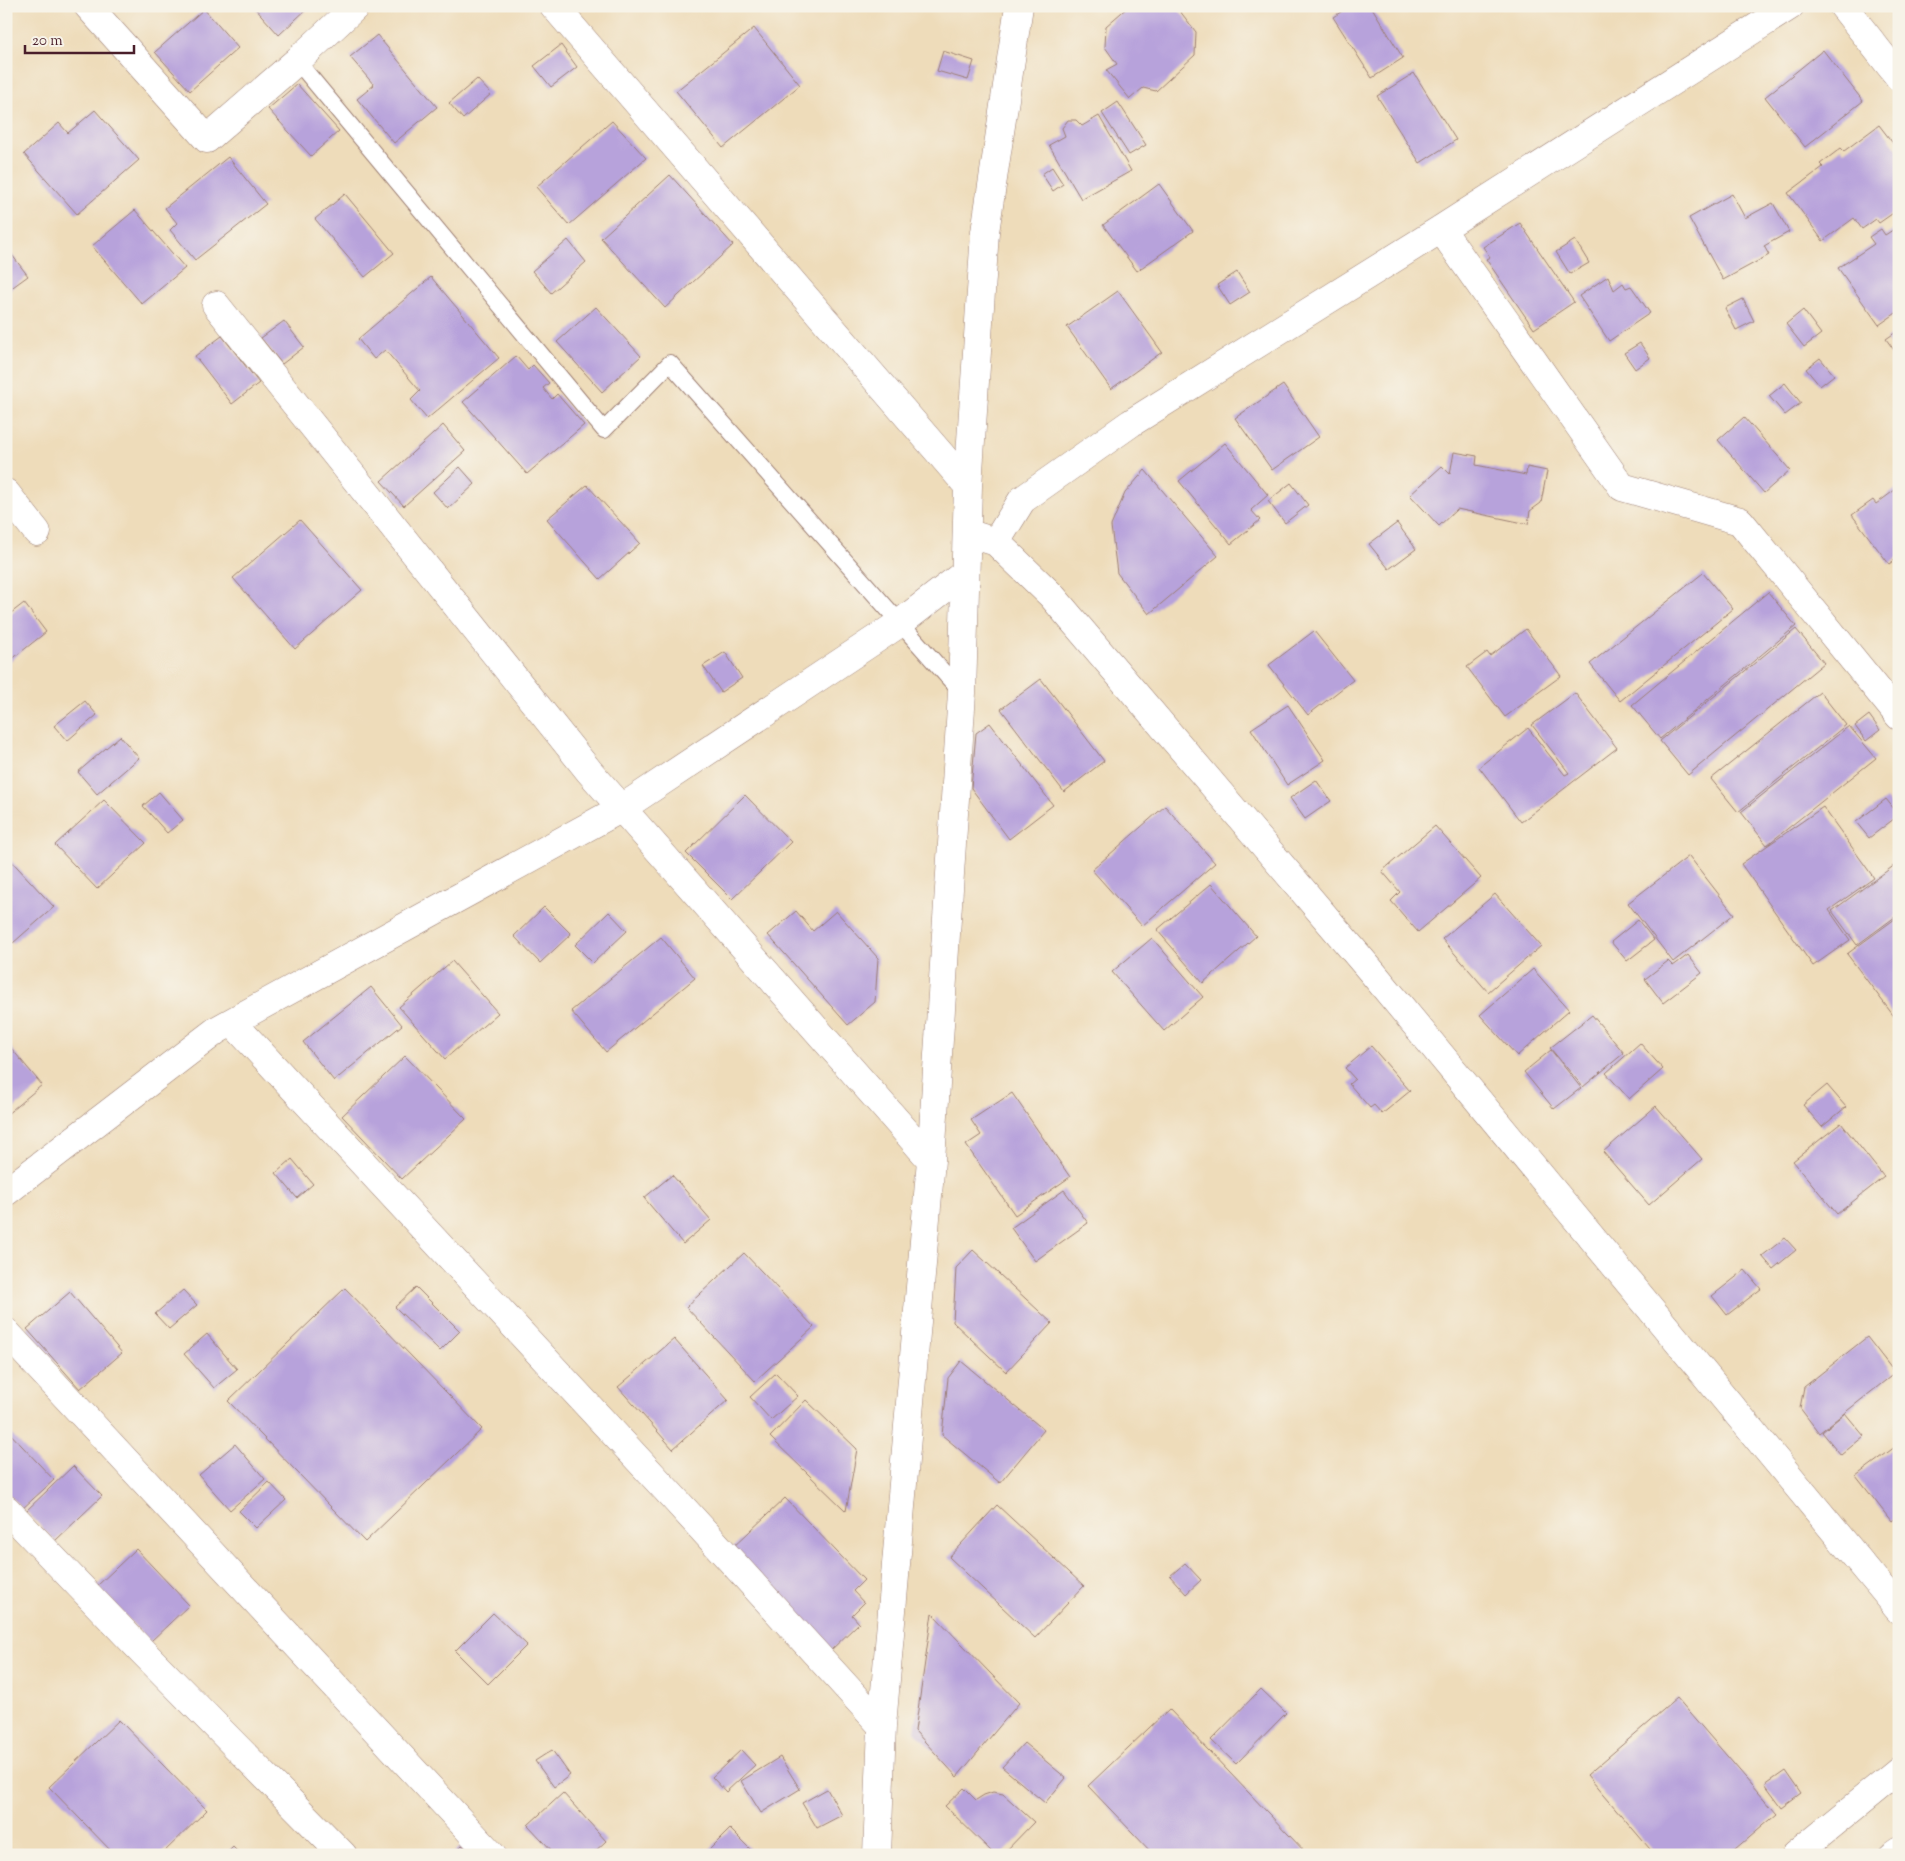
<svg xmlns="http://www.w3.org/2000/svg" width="1905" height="1861" font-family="'Sorts Mill Goudy',serif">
<rect width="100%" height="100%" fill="#f7f3e8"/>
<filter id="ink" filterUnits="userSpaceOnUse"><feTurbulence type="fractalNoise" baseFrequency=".02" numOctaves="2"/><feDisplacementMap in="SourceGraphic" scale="10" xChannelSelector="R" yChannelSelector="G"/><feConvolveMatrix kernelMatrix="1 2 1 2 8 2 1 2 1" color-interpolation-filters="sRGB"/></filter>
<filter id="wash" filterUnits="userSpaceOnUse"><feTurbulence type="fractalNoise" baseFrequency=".0096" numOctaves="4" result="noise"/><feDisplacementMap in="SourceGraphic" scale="20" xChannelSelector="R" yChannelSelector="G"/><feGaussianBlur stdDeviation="1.12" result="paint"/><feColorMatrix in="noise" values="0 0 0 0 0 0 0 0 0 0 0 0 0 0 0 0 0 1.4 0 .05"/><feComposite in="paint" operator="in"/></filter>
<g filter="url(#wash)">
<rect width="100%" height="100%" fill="#eedcba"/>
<g id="blocks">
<path fill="#b7a2db" d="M253,6H310L279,35Z
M1129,6H1176L1196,32L1195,55L1156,91L1143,88L1130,99L1106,70L1117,64L1105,47L1106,26Z
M1350,6H1371L1403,58L1372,78L1333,17Z
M204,9L238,48L190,91L155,52Z
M754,28L800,85L723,148L676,91Z
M377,35L437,107L394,143L357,99L374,85L350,57Z
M561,45L577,67L551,87L534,66Z
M1823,50L1863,101L1805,147L1765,97Z
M943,51L974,61L968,80L937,71Z
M1414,73L1456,140L1420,163L1377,96Z
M477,79L491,94L463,119L449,103Z
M297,84L339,131L311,156L268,109Z
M1118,102L1146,145L1129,155L1102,113Z
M95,110L139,160L77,214L24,154L59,123L68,133Z
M1099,116L1131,171L1081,199L1049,145L1065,136L1062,128L1068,120H1076L1082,126Z
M612,121L646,158L569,225L536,187Z
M1879,125L1899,151V202L1896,204L1899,209L1879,223L1876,219L1862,229L1854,218L1823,241L1788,193L1823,167L1820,164L1841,148L1844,151Z
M228,157L266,204L195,260L170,230L177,223L165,208Z
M1052,167L1063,184L1053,191L1042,174Z
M670,175L733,245L665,308L601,238Z
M1159,184L1193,231L1137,271L1103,225Z
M345,194L394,253L365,277L315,219Z
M1732,194L1745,218L1773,203L1789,232L1764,246L1769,255L1723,280L1689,218Z
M135,210L185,268L142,304L92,246Z
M1520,223L1574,302L1534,329L1486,259L1490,257L1483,247Z
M1899,226V311L1879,325L1838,268L1874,244L1869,237L1881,229L1885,235Z
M568,240L586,262L551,293L532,271Z
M1575,240L1589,263L1570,274L1556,252Z
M6,247L28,276L6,292Z
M1237,272L1250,292L1230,305L1217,285Z
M1608,276L1614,290L1623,283L1626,288L1631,286L1650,313L1609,341L1579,296Z
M431,277L499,358L427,419L411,400L420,391L385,350L374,359L358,339Z
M1118,291L1162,352L1111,389L1067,327Z
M1743,299L1754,321L1736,330L1725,308Z
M596,307L641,356L602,392L557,342Z
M1803,310L1821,334L1804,347L1786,324Z
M284,321L304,347L282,364L261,338Z
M1899,330V357L1886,339Z
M222,336L259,383L232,404L195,356Z
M1640,343L1650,358L1635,369L1624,353Z
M516,356L528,370L533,365L549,383L543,388L552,399L557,394L584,425L527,474L463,402Z
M1820,358L1834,375L1820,386L1806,369Z
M1785,383L1801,403L1785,415L1769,396Z
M1283,385L1319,437L1272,470L1235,418Z
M1744,417L1790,470L1764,493L1718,440Z
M443,425L465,451L404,506L381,481Z
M1225,443L1268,495L1251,510L1260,520L1231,544L1179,481Z
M1454,452L1477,456L1476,465L1526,475L1527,467L1547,471L1541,503L1530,511L1528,524L1457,509L1439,526L1410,495L1442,466L1450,474Z
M460,467L475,484L448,509L433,492Z
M1145,470L1218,556L1149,614L1117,573L1111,526L1125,493Z
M1291,483L1308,505L1285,523L1268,501Z
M587,485L640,543L600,579L547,519Z
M1899,487V557L1889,564L1852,515L1873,500L1876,504Z
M300,520L362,590L295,649L233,578Z
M1397,523L1416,549L1389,569L1369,544Z
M1703,573L1733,609L1620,701L1590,664Z
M1768,592L1796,626L1660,739L1632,705Z
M24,603L46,632L6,664V617Z
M1526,629L1561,676L1505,717L1467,667L1487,652L1490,656Z
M1796,629L1824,663L1688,775L1660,741Z
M1314,631L1353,680L1308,715L1269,665Z
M725,652L742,678L721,692L703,666Z
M1041,679L1104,761L1064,792L1001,709Z
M1820,692L1846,725L1738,812L1711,779Z
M1575,693L1617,748L1521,822L1479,767L1528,728L1565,775L1569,773L1532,725Z
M85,701L97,715L67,741L54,726Z
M1288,705L1325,760L1287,785L1251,729Z
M1869,715L1880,730L1866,741L1855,726Z
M990,723L1053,805L1009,839L971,788L976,733Z
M1849,726L1876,758L1767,845L1741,812Z
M120,736L139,758L97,794L78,772Z
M1316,780L1331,801L1305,819L1290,798Z
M159,792L183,820L167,833L143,806Z
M745,795L791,842L732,899L686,853Z
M1886,799L1899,815L1869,838L1856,822Z
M104,800L146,843L97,889L55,845Z
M1165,806L1215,863L1142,926L1092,870Z
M1823,807L1874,878L1829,910L1850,940L1813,966L1741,864Z
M1435,826L1481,878L1418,932L1391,901L1400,892L1382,871Z
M6,855L54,907L13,943L6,936Z
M1689,856L1734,914L1673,962L1628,903Z
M1899,862V914L1857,945L1832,911Z
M1211,884L1256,936L1203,983L1157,930Z
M1495,894L1541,946L1488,992L1442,939Z
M544,907L571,934L540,963L514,936Z
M796,911L813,931L836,911L878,958L875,1002L848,1025L768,935Z
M609,912L627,931L593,963L575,945Z
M1899,916V1023L1847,954Z
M1638,920L1654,940L1627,961L1611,942Z
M661,937L695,978L606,1052L571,1011Z
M1152,938L1203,997L1164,1031L1112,972Z
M1688,955L1702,973L1663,1003L1645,979L1668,961L1673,966Z
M452,961L498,1013L445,1059L399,1007Z
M1533,969L1569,1010L1517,1056L1480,1015Z
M371,987L402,1025L334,1081L303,1042Z
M1592,1015L1624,1053L1583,1087L1550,1048Z
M6,1042L42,1085L6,1115Z
M1640,1043L1663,1069L1629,1099L1606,1073Z
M1371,1046L1410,1091L1382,1114L1374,1105L1370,1108L1349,1084L1355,1079L1345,1068Z
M1551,1050L1581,1088L1554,1109L1524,1072Z
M405,1056L466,1119L402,1179L342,1116Z
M1827,1085L1846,1107L1822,1127L1803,1105Z
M1012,1093L1070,1177L1015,1215L966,1145L981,1135L971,1120Z
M1656,1106L1702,1159L1649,1205L1603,1152Z
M1841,1123L1884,1177L1837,1214L1793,1161Z
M292,1159L313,1184L297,1198L276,1173Z
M672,1175L711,1220L683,1244L644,1198Z
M1064,1190L1088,1223L1035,1261L1011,1228Z
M1785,1238L1796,1250L1773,1269L1762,1256Z
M973,1250L1052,1323L1006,1372L953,1322L956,1268Z
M744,1253L814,1327L755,1381L686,1307Z
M1745,1270L1761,1289L1727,1315L1712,1296Z
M416,1287L460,1331L440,1351L395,1307Z
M345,1288L482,1429L365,1542L228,1401Z
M183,1290L197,1305L169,1329L155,1314Z
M70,1292L122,1353L80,1389L27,1329Z
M207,1334L237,1369L214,1388L184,1354Z
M1867,1337L1895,1373L1819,1433L1800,1408L1804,1387Z
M674,1339L728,1400L673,1449L618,1387Z
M961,1361L1044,1430L1000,1483L942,1435L948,1378Z
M776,1373L798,1396L771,1420L750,1397Z
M806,1400L857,1449L846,1511L770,1437Z
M1845,1413L1864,1436L1841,1455L1822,1432Z
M6,1429L54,1480L22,1509L6,1491Z
M235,1444L265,1479L230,1510L199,1475Z
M1899,1444V1515L1891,1521L1856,1476Z
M73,1466L102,1496L55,1541L26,1511Z
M269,1482L286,1500L256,1528L239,1511Z
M785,1498L864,1580L853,1591L864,1603L852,1615L859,1623L829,1652L731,1549Z
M997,1505L1084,1586L1035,1638L949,1557Z
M136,1549L189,1605L150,1642L97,1586Z
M1185,1563L1201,1580L1186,1594L1170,1576Z
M493,1613L527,1645L488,1684L455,1651Z
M932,1613L1019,1703L957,1777L915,1731Z
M1261,1689L1286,1713L1236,1764L1211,1740Z
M1677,1698L1777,1814L1729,1855H1655L1587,1775Z
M1169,1709L1308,1855H1154L1088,1786Z
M119,1720L207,1810L161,1855H115L49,1787Z
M1024,1743L1066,1778L1045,1803L1002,1767Z
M552,1750L570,1775L554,1787L535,1761Z
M741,1750L755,1765L726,1792L712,1777Z
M780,1757L800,1789L761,1813L741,1781Z
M1785,1771L1801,1794L1782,1808L1765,1785Z
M964,1788L976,1800L984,1795L993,1792L1003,1794L1034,1822L1002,1855H995L945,1806Z
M827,1789L842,1815L817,1828L802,1803Z
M563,1793L606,1841L591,1855H556L528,1825Z
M730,1829L756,1855H712L708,1851Z
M462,1845L471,1855H452Z
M233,1847L241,1855H225Z"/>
</g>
</g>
<g filter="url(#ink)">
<use href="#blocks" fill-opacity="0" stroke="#9c7e72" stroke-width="1"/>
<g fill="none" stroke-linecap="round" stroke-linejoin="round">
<defs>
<path id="lane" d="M297,61L604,430L670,363L962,693"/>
<path id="street" d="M88,6L207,139L297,61L356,6
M554,6L968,486
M1843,6L1899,77
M1441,229L1622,487L1740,521L1899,716
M216,305L589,771L931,1160
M6,493L37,532
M967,533L996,542L1052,596L1372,972L1899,1609
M996,542L1022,500L1131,423L1441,229L1790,6
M232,1022L672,1496L882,1726
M6,1192L217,1030L622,808L900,623L965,573
M6,1332L492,1855
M6,1509L142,1651L343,1855
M877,1855L882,1726L931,1160L962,693L968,486L985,232L1019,6"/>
<path id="secondary" d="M1795,1855L1899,1770"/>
<path id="highway" d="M1892,1855L1899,1850"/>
</defs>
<use href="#lane" stroke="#9c7e72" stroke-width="18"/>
<use href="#street" stroke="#9c7e72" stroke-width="29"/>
<use href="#secondary" stroke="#9c7e72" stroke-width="29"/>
<use href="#highway" stroke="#9c7e72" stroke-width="29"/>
<use href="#lane" stroke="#fff" stroke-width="16"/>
<use href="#street" stroke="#fff" stroke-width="28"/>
<use href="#secondary" stroke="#fff" stroke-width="28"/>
<use href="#highway" stroke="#fff" stroke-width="28"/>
</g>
</g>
<rect width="1905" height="1861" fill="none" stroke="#f7f3e8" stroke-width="25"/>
<path d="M25 45v8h109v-8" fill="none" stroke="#4a1f2b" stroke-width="2.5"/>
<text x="32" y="45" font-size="15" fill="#4a1f2b" stroke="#f7f3e8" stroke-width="4" paint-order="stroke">20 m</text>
</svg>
